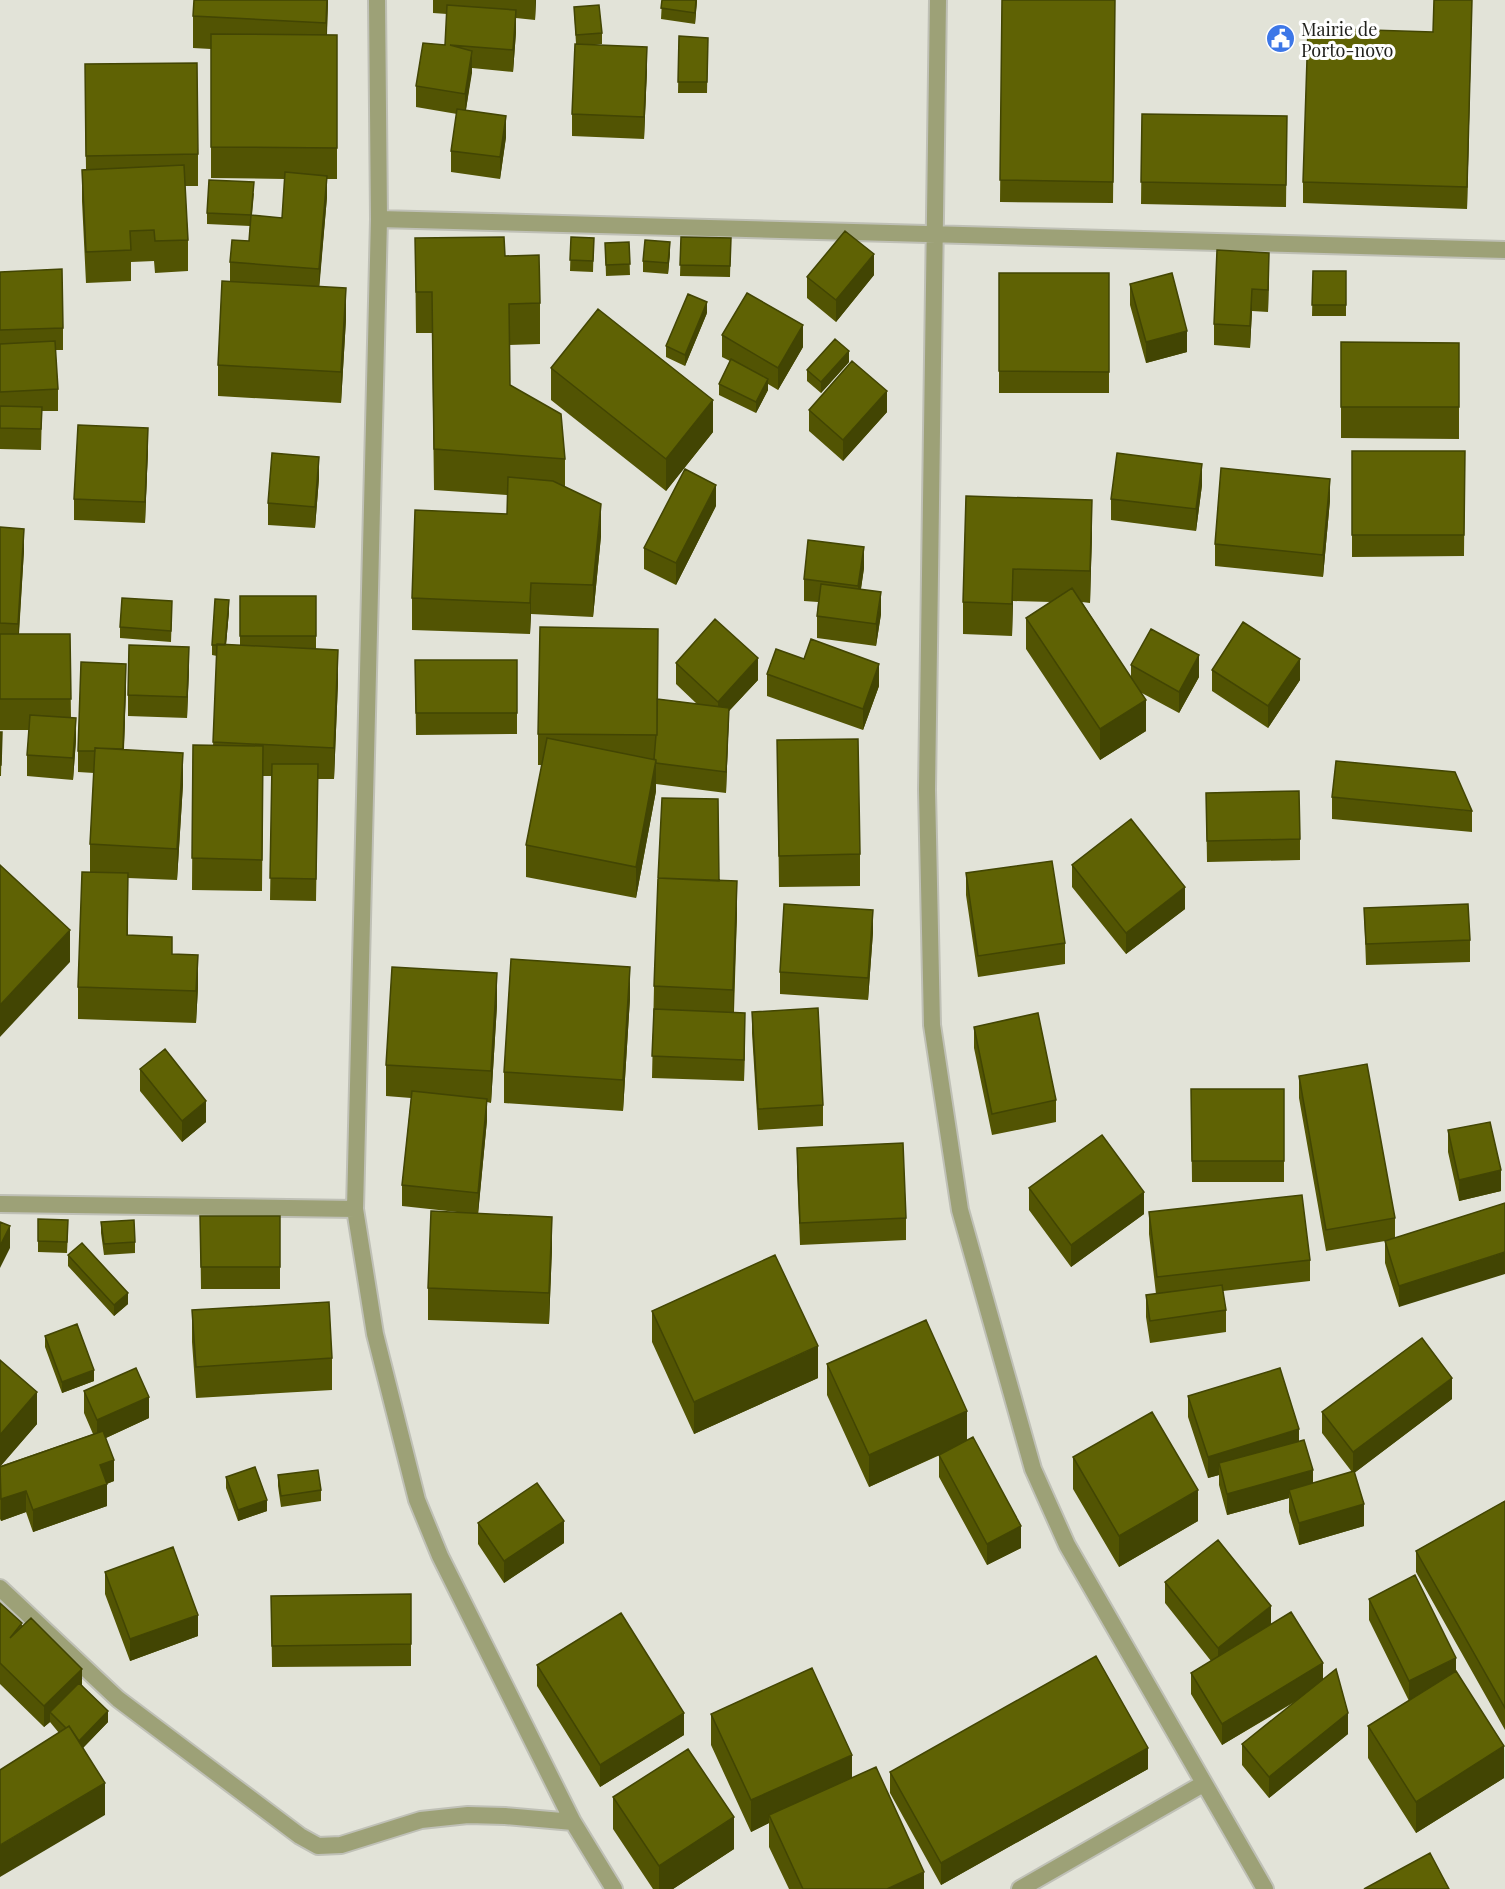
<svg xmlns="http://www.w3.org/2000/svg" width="1505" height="1889" font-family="'Playfair Display',serif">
<rect width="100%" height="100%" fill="#e2e3d8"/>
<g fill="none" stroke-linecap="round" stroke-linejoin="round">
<defs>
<path id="minor" d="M377,0L379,219L355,1209L375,1334L417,1500L440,1556L573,1822L614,1889
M938,0L927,790L932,1025L960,1210L1033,1469L1067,1545L1265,1889
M379,219L1505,250
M0,1204L355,1209
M0,1588L118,1699L300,1836L318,1846L341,1845L421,1820L468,1815L505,1816L573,1822
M1020,1889L1203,1784"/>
</defs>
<use href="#minor" stroke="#bfc0b6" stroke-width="20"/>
<use href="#minor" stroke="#9da177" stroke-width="16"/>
</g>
<path fill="#525403" d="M328,0L327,35H337V179H327V197L319,286L346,319L341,403L218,396V365L230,281V262L249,241L250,226L207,224V213L254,193L252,215L282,218L285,179L211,178V49L193,48V16Z
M433,0H536L535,20L516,18V32L513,72L472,68L466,110L506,137L500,179L451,172V151L457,114L416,107V86L445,45L447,14L433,13Z
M662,0H697L695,24L661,19Z
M1002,0H1115L1113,203L1000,202Z
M1472,0L1467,209L1303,203V182L1433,32Z
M574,7L602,33V44L593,45L647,69L644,139L572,136V114L576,44Z
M679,36L708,38L707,93H678Z
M85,96L198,154V186H185L188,240V271L155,273L154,261L131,262V281L86,283L82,201V170L86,169Z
M1142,114L1287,116L1286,207L1141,204Z
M571,237L594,238L593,272L570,271Z
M681,237L731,238L730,277L680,276Z
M415,238L505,256L540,303V344L509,345L510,385L565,459V487L601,536L593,617L531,614L530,634L412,630V598L507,514V495L434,490L432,333H416Z
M629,242L630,275L606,276L605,243Z
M670,253L668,274L643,272V261Z
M1313,271H1346V316H1312Z
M0,272L63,328V350H55L58,389V411H42L41,450L0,449Z
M999,273H1109V393H999Z
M1269,274L1268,312L1252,311L1250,348L1214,345V324Z
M874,275L836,322L807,298V277Z
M1130,284L1187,352L1146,363L1130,305Z
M707,313L685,366L666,357V346Z
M722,335L803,347L778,390L768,384V390L756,413L719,395V384L730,361L722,357Z
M1341,342L1459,343V439L1341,438Z
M849,362L821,393L807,381V370Z
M551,368L713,432L666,491L551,400Z
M809,410L887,412L843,461L809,431Z
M148,449L145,523L74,520V499Z
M1352,451H1465L1464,556L1352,557Z
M319,478L315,528L268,525V503Z
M1202,485L1196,531L1111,520V499Z
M966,496L1092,532L1090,603L1082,602L1131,678V665L1199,677L1179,713L1140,692L1146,731L1100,760L1026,649V618L1051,602L1013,601L1012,636L963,634V602Z
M1330,500L1323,577L1215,566V544Z
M716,506L676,585L644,569V548Z
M0,527L24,550L19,634H70L71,718L76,740L73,780L27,776V755L29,730H0Z
M864,568L861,589L881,614L876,646L817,638V616L818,602L804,601V579Z
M240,596H316V649L338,682L334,779H318L316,901L270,900L272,776H263L262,891L192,890L193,745L213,746L217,656L212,655V645L229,611L226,645H240Z
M172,611L171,642L120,638V627Z
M415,660H517V734L416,735Z
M676,663L758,680L729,711L726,793L656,784V791L636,898L526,877V845L542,765H538V734L658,699L697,704L676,684Z
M189,668L187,718L128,716V695Z
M1212,670L1300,680L1268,728L1212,691Z
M767,674L879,686L863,730L767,696Z
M126,685L124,749L183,784L177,880L128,878V935L172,954L198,987L196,1023L78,1019V987L90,872V844L94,773L78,772V751Z
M0,732H2L1,776H0Z
M777,740L860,854V886L779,887Z
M1206,793L1300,839V860L1207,862Z
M1332,797L1472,811V832L1332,819Z
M1072,865L1185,909L1126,954L1072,887Z
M966,873L1065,943V964L978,977L966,895Z
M719,881L737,913L734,1012L745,1034L744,1081L652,1078L654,986Z
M1364,908L1470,940V962L1366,965Z
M873,932L868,1000L780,994V972Z
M630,998L623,1111L504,1103V1072Z
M497,1005L491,1103L487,1102V1120L478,1213L552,1248L549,1324L428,1320V1288L457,1212L402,1206V1185L411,1098L386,1096V1065Z
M752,1012L823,1105V1126L758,1130L752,1033Z
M974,1027L1056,1100V1122L992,1135L974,1048Z
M140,1069L206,1122L182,1142L140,1091Z
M1299,1076L1395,1218V1238L1505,1203L1399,1307L1385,1263V1241L1326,1251L1299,1098Z
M1191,1089H1284V1182H1192Z
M1448,1130L1501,1191L1459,1201L1448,1152Z
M797,1148L906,1218V1240L800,1245L797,1170Z
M1029,1188L1144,1214L1071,1267L1029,1210Z
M1149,1212L1310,1260V1281L1223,1291L1226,1310V1332L1150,1343L1146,1317V1295L1156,1294L1149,1234Z
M200,1216H280V1289H201Z
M38,1219L68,1231L67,1253L38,1252Z
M101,1222L135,1242V1253L104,1255L101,1233Z
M68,1255L128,1304L114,1316L68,1266Z
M192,1310L332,1358V1390L196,1398L192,1342Z
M652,1311L818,1378L694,1434L652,1342Z
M45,1336L94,1381L62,1393L45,1347Z
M0,1360L37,1424L0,1466L93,1434L84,1413V1391L149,1418L106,1438L114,1481L107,1484V1506L33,1532L26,1512L1,1521L0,1519Z
M827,1364L967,1440L1021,1548L987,1565L939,1477V1455H940L869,1487L827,1395Z
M1188,1396L1299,1441L1313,1483L1352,1472L1322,1433V1412L1452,1399L1354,1473L1364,1526L1299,1545L1289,1512V1498L1227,1515L1219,1485V1475L1208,1478L1188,1417Z
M1073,1457L1198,1521L1119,1567L1073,1489Z
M278,1475L321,1490V1501L281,1507L278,1486Z
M226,1477L267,1511L238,1521L226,1488Z
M1505,1501V1730L1416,1572V1551Z
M478,1523L564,1543L504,1583L478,1544Z
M105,1572L198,1636L130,1661L105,1594Z
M1165,1582L1271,1624L1323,1680L1348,1734L1269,1798L1242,1765V1744L1298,1700L1222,1745L1191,1694V1673L1211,1661L1165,1603Z
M411,1594V1666L272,1667L271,1596Z
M1369,1599L1456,1672L1504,1778L1416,1833L1368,1758V1726L1409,1701L1369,1620Z
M0,1603L82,1685L108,1722L83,1748L105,1815L59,1733L50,1722L44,1727L0,1684Z
M537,1665L684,1735L600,1787L537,1686Z
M711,1714L852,1778L924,1889H789L769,1847V1823L751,1832L711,1745Z
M1148,1769L941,1885L890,1793V1772Z
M613,1797L734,1849L673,1889H653L613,1829Z"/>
<path fill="#424503" d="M327,0H328L326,55V23Z
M535,0H536L535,20Z
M696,0H697L695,24V13Z
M1472,0L1467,209V187Z
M516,10V32L513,72V50Z
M647,47V69L644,139V117Z
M472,51V73L465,115V94Z
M506,116V137L500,179V157Z
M327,176V197L319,291V269Z
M670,242V253L668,274V263Z
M1269,253V274L1268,312V290Z
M874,254V275L836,322V300Z
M346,288V319L341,403V372Z
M1252,289V311L1250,348V326Z
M707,302V313L685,366V355Z
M803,325V347L778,390V368Z
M1187,331V352L1146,363V342Z
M849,351V362L821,393V382Z
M768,379V390L756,413V402Z
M887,391V412L843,461V440Z
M713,400V432L666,491V459Z
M148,428V449L145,523V502Z
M319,457V478L315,528V507Z
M1202,464V485L1196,531V509Z
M1330,479V500L1323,577V555Z
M716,485V506L676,585V563Z
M1092,500V532L1090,603V571Z
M601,504V536L593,617V585Z
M24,529V550L18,645V624Z
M864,547V568L858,608V586Z
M1013,569V601L1012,636V604Z
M531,583V614L530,634V603Z
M881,592V614L876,646V624Z
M229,600V611L225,656V645Z
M189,647V668L187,718V697Z
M338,650V682L334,779V748Z
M1199,655V677L1179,713V692Z
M758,658V680L729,711L726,793V772L718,723V702Z
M1300,659V680L1268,728V706Z
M126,664V685L123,774V752Z
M879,664V686L863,730V709Z
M1146,700V731L1100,760V729Z
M76,718V740L73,780V758Z
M183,753V784L177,880V849Z
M656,760V791L636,898V867Z
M737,881V913L733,1021V990Z
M1185,887V909L1126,954V933Z
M873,910V932L868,1000V978Z
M70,930V962L0,1037V1005Z
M198,955V987L196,1023V991Z
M630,967V998L623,1111V1080Z
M497,973V1005L491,1103V1071Z
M745,1013V1034L744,1081V1060Z
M487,1099V1120L478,1215V1193Z
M206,1101V1122L182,1142V1121Z
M1501,1170V1191L1459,1201V1180Z
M1144,1192V1214L1071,1267V1245Z
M552,1217V1248L549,1324V1293Z
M10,1226V1248L0,1268V1246Z
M1505,1252V1274L1399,1307V1286Z
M128,1293V1304L114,1316V1305Z
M818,1346V1378L694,1434V1402Z
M94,1370V1381L62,1393V1382Z
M1452,1378V1399L1353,1474V1452Z
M37,1392V1424L0,1467V1435Z
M149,1397V1418L97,1442V1420Z
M967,1411V1442L869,1487V1455Z
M1299,1429V1450L1219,1463V1475L1208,1478V1457Z
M114,1460V1481L100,1486V1465Z
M1313,1470V1492L1289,1490V1498L1227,1515V1494Z
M107,1484V1506L33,1532V1510Z
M1198,1490V1521L1119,1567V1536Z
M26,1491V1512L1,1521V1499Z
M267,1500V1511L238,1521V1510Z
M1364,1504V1526L1299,1545V1523Z
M564,1521V1543L504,1583V1561Z
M1021,1526V1548L987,1565V1544Z
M1271,1606V1628L1218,1669V1648Z
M198,1615V1636L130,1661V1639Z
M1456,1658V1679L1409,1702V1681Z
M1323,1663V1684L1222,1745V1724Z
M82,1669V1691L50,1712V1722L44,1727V1706Z
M108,1711V1722L79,1752V1741Z
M684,1713V1735L600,1787V1765Z
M1348,1713V1734L1269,1798V1777Z
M1504,1746V1778L1416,1833V1802Z
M1148,1748V1769L941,1885V1863Z
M852,1755V1786L769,1815V1823L751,1832V1800Z
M105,1783V1815L0,1877V1845Z
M734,1817V1849L673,1889H659V1866Z
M924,1872V1889H887Z"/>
<path fill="#5f6204" stroke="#424503" stroke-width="1.5" d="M194,0H327L326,23L193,16Z
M662,0H696L695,13L661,8Z
M1002,0H1115L1113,182L1000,180Z
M1434,0H1472L1467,187L1303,182L1308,28L1433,32Z
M447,5L516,10L513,50L450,45L472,51L465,94L416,86L423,43L445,45Z
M599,5L602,33L576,35L574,7Z
M211,34L337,35V148L211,147Z
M679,36L708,38L707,82H678Z
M575,44L647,47L644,117L572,114Z
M197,63L198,154L86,156L85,64Z
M457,109L506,116L500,157L451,151Z
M1142,114L1287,116L1286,185L1141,182Z
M184,165L188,240L155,241L154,230L130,231L131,250L86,252L82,170Z
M285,172L327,176L319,269L230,262L232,240L249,241L251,215L282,218Z
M209,180L254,182L251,215L207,213Z
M845,231L874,254L836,300L807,277Z
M504,237L505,256L539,255L540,303L509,304L510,385L561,414L565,459L434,449L432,292H416L415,238Z
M571,237L594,238L593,261L570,260Z
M681,237L731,238L730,266L680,265Z
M645,240L670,242L668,263L643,261Z
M629,242L630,264L606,265L605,243Z
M1217,250L1269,253L1268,290L1252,289L1250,326L1214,324Z
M62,269L63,328L0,330V272Z
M1313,271H1346V305H1312Z
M999,273H1109V372L999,371Z
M1172,273L1187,331L1146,342L1130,284Z
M222,281L346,288L341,372L218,365Z
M747,293L803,325L778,368L722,335Z
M688,294L707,302L685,355L666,346Z
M598,309L713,400L666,459L551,368Z
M835,339L849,351L821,382L807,370Z
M55,341L58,389L0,392V344Z
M1341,342L1459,343V407H1341Z
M731,359L768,379L756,402L719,384Z
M852,361L887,391L843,440L809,410Z
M0,406L42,407L41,429L0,428Z
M78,425L148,428L145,502L74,499Z
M1352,451H1465L1464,535H1352Z
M272,453L319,457L315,507L268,503Z
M1117,453L1202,464L1196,509L1111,499Z
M1221,468L1330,479L1323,555L1215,544Z
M685,469L716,485L676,563L644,548Z
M508,477L553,481L601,504L593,585L531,583L530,603L412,598L415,510L507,514Z
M966,496L1092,500L1090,571L1013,569L1012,604L963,602Z
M0,527L24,529L18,624L0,623Z
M808,540L864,547L858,586L804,579Z
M821,584L881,592L876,624L817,616Z
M1072,588L1146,700L1100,729L1026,618Z
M240,596H316V636H240Z
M122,598L172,601L171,631L120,627Z
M215,599L229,600L225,645H212Z
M715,619L758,658L718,702L676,663Z
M1243,622L1300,659L1268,706L1212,670Z
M540,627L658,629L657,735L538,734Z
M1151,629L1199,655L1179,692L1131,665Z
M0,634H70L71,699H0Z
M811,639L879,664L863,709L767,674L776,649L804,659Z
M217,644L338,650L334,748L213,742Z
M129,645L189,647L187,697L128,695Z
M415,660H517V713H416Z
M81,662L126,664L123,749L95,748V751H78Z
M657,699L729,708L726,772L656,763V760L654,759L656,735H657Z
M30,715L76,718L73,758L27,755Z
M0,732H2L1,765H0Z
M547,738L656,760L636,867L526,845Z
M858,739L860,854L779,856L777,740Z
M193,745L263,746L262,860L192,858Z
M95,748L183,753L177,849L90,844Z
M1336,761L1455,772L1472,811L1332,797Z
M272,764H318L316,879L270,878Z
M1299,791L1300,839L1207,841L1206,793Z
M662,798L718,799L719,881L658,878Z
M1131,819L1185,887L1126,933L1072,865Z
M1052,861L1065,943L978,956L966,873Z
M0,865L70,930L0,1005Z
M82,872L128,873L127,935L172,937V954L198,955L196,991L78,987Z
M658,878L737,881L733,990L654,986Z
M784,904L873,910L868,978L780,972Z
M1468,904L1470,940L1366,944L1364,908Z
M511,959L630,967L623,1080L504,1072Z
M392,967L497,973L491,1071L386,1065Z
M818,1008L823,1105L758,1109L752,1012Z
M654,1009L745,1013L744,1060L652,1056Z
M1038,1013L1056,1100L992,1114L974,1027Z
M165,1049L206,1101L182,1121L140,1069Z
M1367,1064L1395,1218L1326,1230L1299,1076Z
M1191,1089H1284V1161H1192Z
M412,1091L487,1099L478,1193L402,1185Z
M1490,1122L1501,1170L1459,1180L1448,1130Z
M1102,1135L1144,1192L1071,1245L1029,1188Z
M903,1143L906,1218L800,1223L797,1148Z
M1302,1195L1310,1260L1157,1277L1149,1212Z
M1505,1203V1252L1399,1286L1385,1241Z
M431,1211L552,1217L549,1293L428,1288Z
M200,1216H280V1267H201Z
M38,1219L68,1220L67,1242L38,1241Z
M134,1220L135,1242L104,1244L101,1222Z
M0,1222L10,1226L0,1246Z
M82,1243L128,1293L114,1305L68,1255Z
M775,1255L818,1346L694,1402L652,1311Z
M1222,1285L1226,1310L1150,1321L1146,1295Z
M329,1302L332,1358L196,1367L192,1310Z
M926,1320L967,1411L869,1455L827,1364Z
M77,1324L94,1370L62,1382L45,1336Z
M1422,1338L1452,1378L1353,1452L1322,1412Z
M0,1360L37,1392L0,1435Z
M136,1368L149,1397L97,1420L84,1391Z
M1280,1368L1299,1429L1208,1457L1188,1396Z
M1152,1412L1198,1490L1119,1536L1073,1457Z
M103,1431L114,1460L100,1465L107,1484L33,1510L26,1491L1,1499L0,1467Z
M973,1437L1021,1526L987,1544L939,1455Z
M1304,1440L1313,1470L1227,1494L1219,1463Z
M255,1467L267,1500L238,1510L226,1477Z
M318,1470L321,1490L281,1496L278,1475Z
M1354,1471L1364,1504L1299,1523L1289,1490Z
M537,1483L564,1521L504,1561L478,1523Z
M1505,1501V1708L1416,1551Z
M1218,1540L1271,1606L1218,1648L1165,1582Z
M173,1547L198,1615L130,1639L105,1572Z
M1415,1575L1456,1658L1409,1681L1369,1599Z
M411,1594V1644L272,1646L271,1596Z
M0,1603L22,1623L10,1638L31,1618L82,1669L44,1706L0,1663Z
M1291,1612L1323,1663L1222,1724L1191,1673Z
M621,1613L684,1713L600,1765L537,1665Z
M1096,1656L1148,1748L941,1863L890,1772Z
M812,1668L852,1755L751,1800L711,1714Z
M1336,1669L1348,1713L1269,1777L1242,1744Z
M1456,1671L1504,1746L1416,1802L1368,1726Z
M79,1683L108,1711L79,1741L69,1726L66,1728L50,1712Z
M69,1726L105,1783L0,1845V1770Z
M688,1749L734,1817L659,1866L613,1797Z
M876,1767L924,1872L887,1889H803L769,1815Z
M1430,1853L1449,1889H1364Z"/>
<defs>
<symbol id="civic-disc" viewBox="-11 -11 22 22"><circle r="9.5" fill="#3d77e7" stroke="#fff"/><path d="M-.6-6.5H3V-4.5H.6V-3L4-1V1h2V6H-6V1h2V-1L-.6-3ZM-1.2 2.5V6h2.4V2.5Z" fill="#fff"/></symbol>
</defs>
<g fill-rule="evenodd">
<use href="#civic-disc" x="1264" y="22" width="33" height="33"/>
</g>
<g text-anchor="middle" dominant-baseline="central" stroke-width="6" stroke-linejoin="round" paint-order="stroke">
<g font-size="18" fill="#21211d" stroke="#fff" text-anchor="start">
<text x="1301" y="29">Mairie de<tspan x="1301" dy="21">Porto-novo</tspan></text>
</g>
</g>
</svg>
